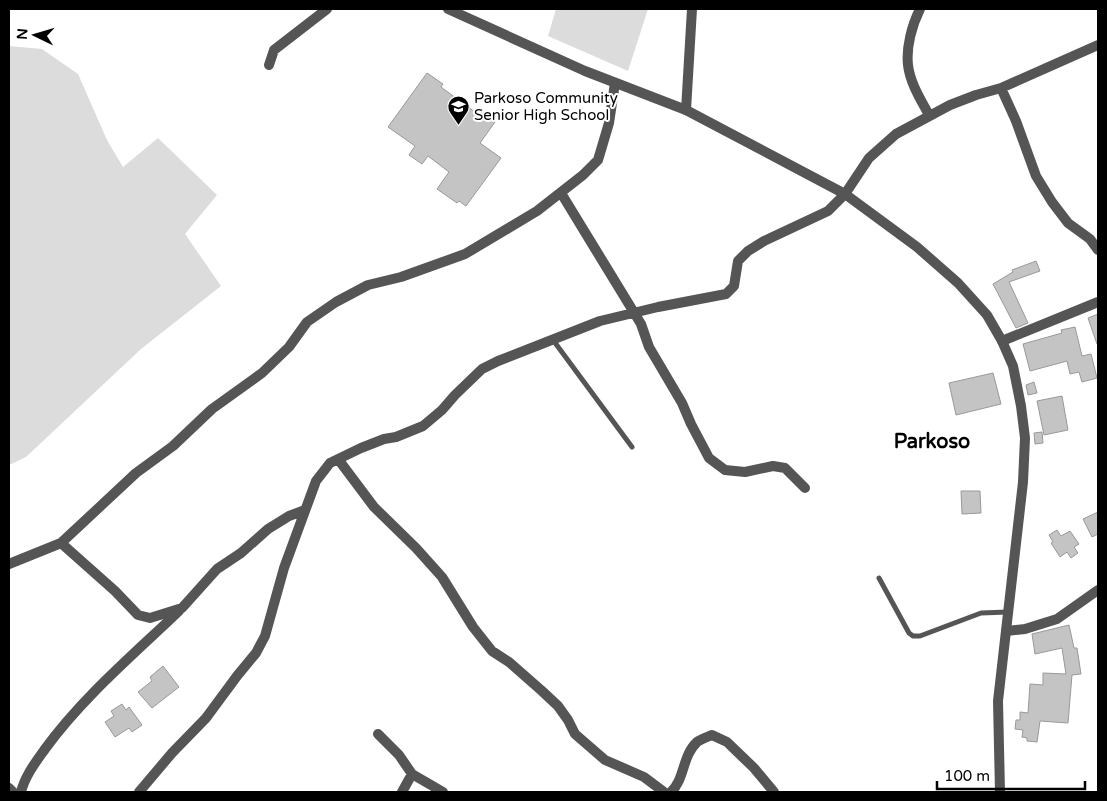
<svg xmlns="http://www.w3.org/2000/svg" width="1107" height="801" font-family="'Varela Round',sans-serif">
<rect width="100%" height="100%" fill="#fff"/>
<path fill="#dcdcdc" d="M556,9H648L628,71L548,36Z
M9,46L42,49L78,74L107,140L123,167L158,138L217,195L185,234L221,286L141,349L26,457L9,465Z"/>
<path fill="#c4c4c4" stroke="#999" d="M427,73L443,84L441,87L479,115L481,112L495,122L480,143L501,158L466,206L459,201L457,203L437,189L449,172L428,156L422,164L409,155L415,146L388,127Z
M1036,261L1040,271L1009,282L1028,323L1016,328L993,284L1013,272L1012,270Z
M1098,314V344H1097L1088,318Z
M1075,327L1082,356L1091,354L1097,378L1082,382L1079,372L1070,374L1067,361L1030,371L1023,344L1062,333L1061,330Z
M993,373L1001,404L956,415L949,383Z
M1034,382L1037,393L1028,395L1026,385Z
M1062,396L1068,430L1044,435L1037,401Z
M1042,432L1043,443L1035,444L1034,433Z
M961,491H980L981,513L962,514Z
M1098,512V534L1092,537L1083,519Z
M1057,530L1061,536L1070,531L1079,544L1074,547L1078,553L1071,558L1067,552L1060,557L1051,543L1053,542L1049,535Z
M1069,625L1074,648H1077L1081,674L1072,675L1068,723L1040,721L1037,742L1027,741V738L1022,737L1023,730L1015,729L1016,720H1020V712L1028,713L1030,684L1043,685V673L1066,674L1062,648L1035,654L1032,634Z
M163,666L179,687L152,708L138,692L152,681L150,677Z
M122,704L126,710L129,707L142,725L132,732L129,728L115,737L105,722L114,716L111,711Z"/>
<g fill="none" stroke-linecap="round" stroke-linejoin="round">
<path stroke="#555" stroke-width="5" d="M553,340L632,447
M879,578L909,633L913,636H920L981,613L1008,612"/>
<path stroke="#555" stroke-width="10" d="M920,9C912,25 906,47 908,65C910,83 921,100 929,115
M269,65L274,50L327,9
M1001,88L1016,121L1036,176L1052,202L1068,223L1090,239L1098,250
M686,110L692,9
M561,193L641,324L649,347L682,403L691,424L709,458L725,470L745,472L773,466L785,468L805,488
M1002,341L1098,302
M338,459L374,507L416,548L442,577L473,627L492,651L509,662L542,691L558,706L568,720L575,734L605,760L644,777L664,792
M305,510L289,516L268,529L241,553L217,569L182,608L150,618L138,615L115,591L61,543L136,473L173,446L212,409L262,373L289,347L307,322L336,302L368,285L401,277L465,254L537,211L583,175L598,160L609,123L615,83
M9,564L61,543
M1006,631L1025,629L1057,619L1098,590
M378,734L399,755L412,774L443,792
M9,788L13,792
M21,792C25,776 35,763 45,749C83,697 133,655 179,611
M139,792L172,753L206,718L237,676L256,653L265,636L284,568L316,481L330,463L361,448L384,439L396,437L423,426L442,410L455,395L482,369L498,361L600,321L658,307L726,294L734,286L738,261L748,251L764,241L828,211L845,194L869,158L896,134L950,105L976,95L1001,88L1098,45
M402,792L412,774
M671,792C685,779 682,756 697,742C701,739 707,737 712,735L727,742L754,768L774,792"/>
<path stroke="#555" stroke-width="10" d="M448,9L585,71L686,110L845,194L917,247L958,283L987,315L1002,341L1013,366L1021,406L1025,438L1023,482L998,701L1000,792"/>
</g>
<defs>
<symbol id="school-pin" viewBox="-11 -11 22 30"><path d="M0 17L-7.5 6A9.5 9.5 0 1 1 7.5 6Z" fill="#000" stroke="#fff"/><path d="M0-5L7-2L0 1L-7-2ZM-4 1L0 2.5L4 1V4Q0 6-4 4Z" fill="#fff"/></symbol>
</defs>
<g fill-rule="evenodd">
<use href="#school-pin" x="446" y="94" width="25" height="34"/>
</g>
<g text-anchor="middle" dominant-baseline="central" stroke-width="4" stroke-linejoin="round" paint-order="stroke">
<g font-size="15" fill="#000" stroke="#fff" text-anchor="start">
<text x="474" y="98">Parkoso Community<tspan x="474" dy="17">Senior High School</tspan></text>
</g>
<g font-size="20" font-weight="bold" fill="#000" stroke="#fff">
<text x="932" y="442">Parkoso</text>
</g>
</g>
<rect width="1107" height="801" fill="none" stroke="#000000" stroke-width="20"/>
<g transform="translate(35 35) rotate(275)" stroke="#ffffff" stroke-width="4" paint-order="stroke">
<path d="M0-4L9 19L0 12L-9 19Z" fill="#000000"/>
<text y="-8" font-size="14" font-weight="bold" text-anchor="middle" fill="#000000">N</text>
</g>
<path d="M937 781v8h148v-8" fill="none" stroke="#000000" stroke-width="2.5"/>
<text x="944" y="781" font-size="15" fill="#000000" stroke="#ffffff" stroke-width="4" paint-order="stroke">100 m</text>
</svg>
